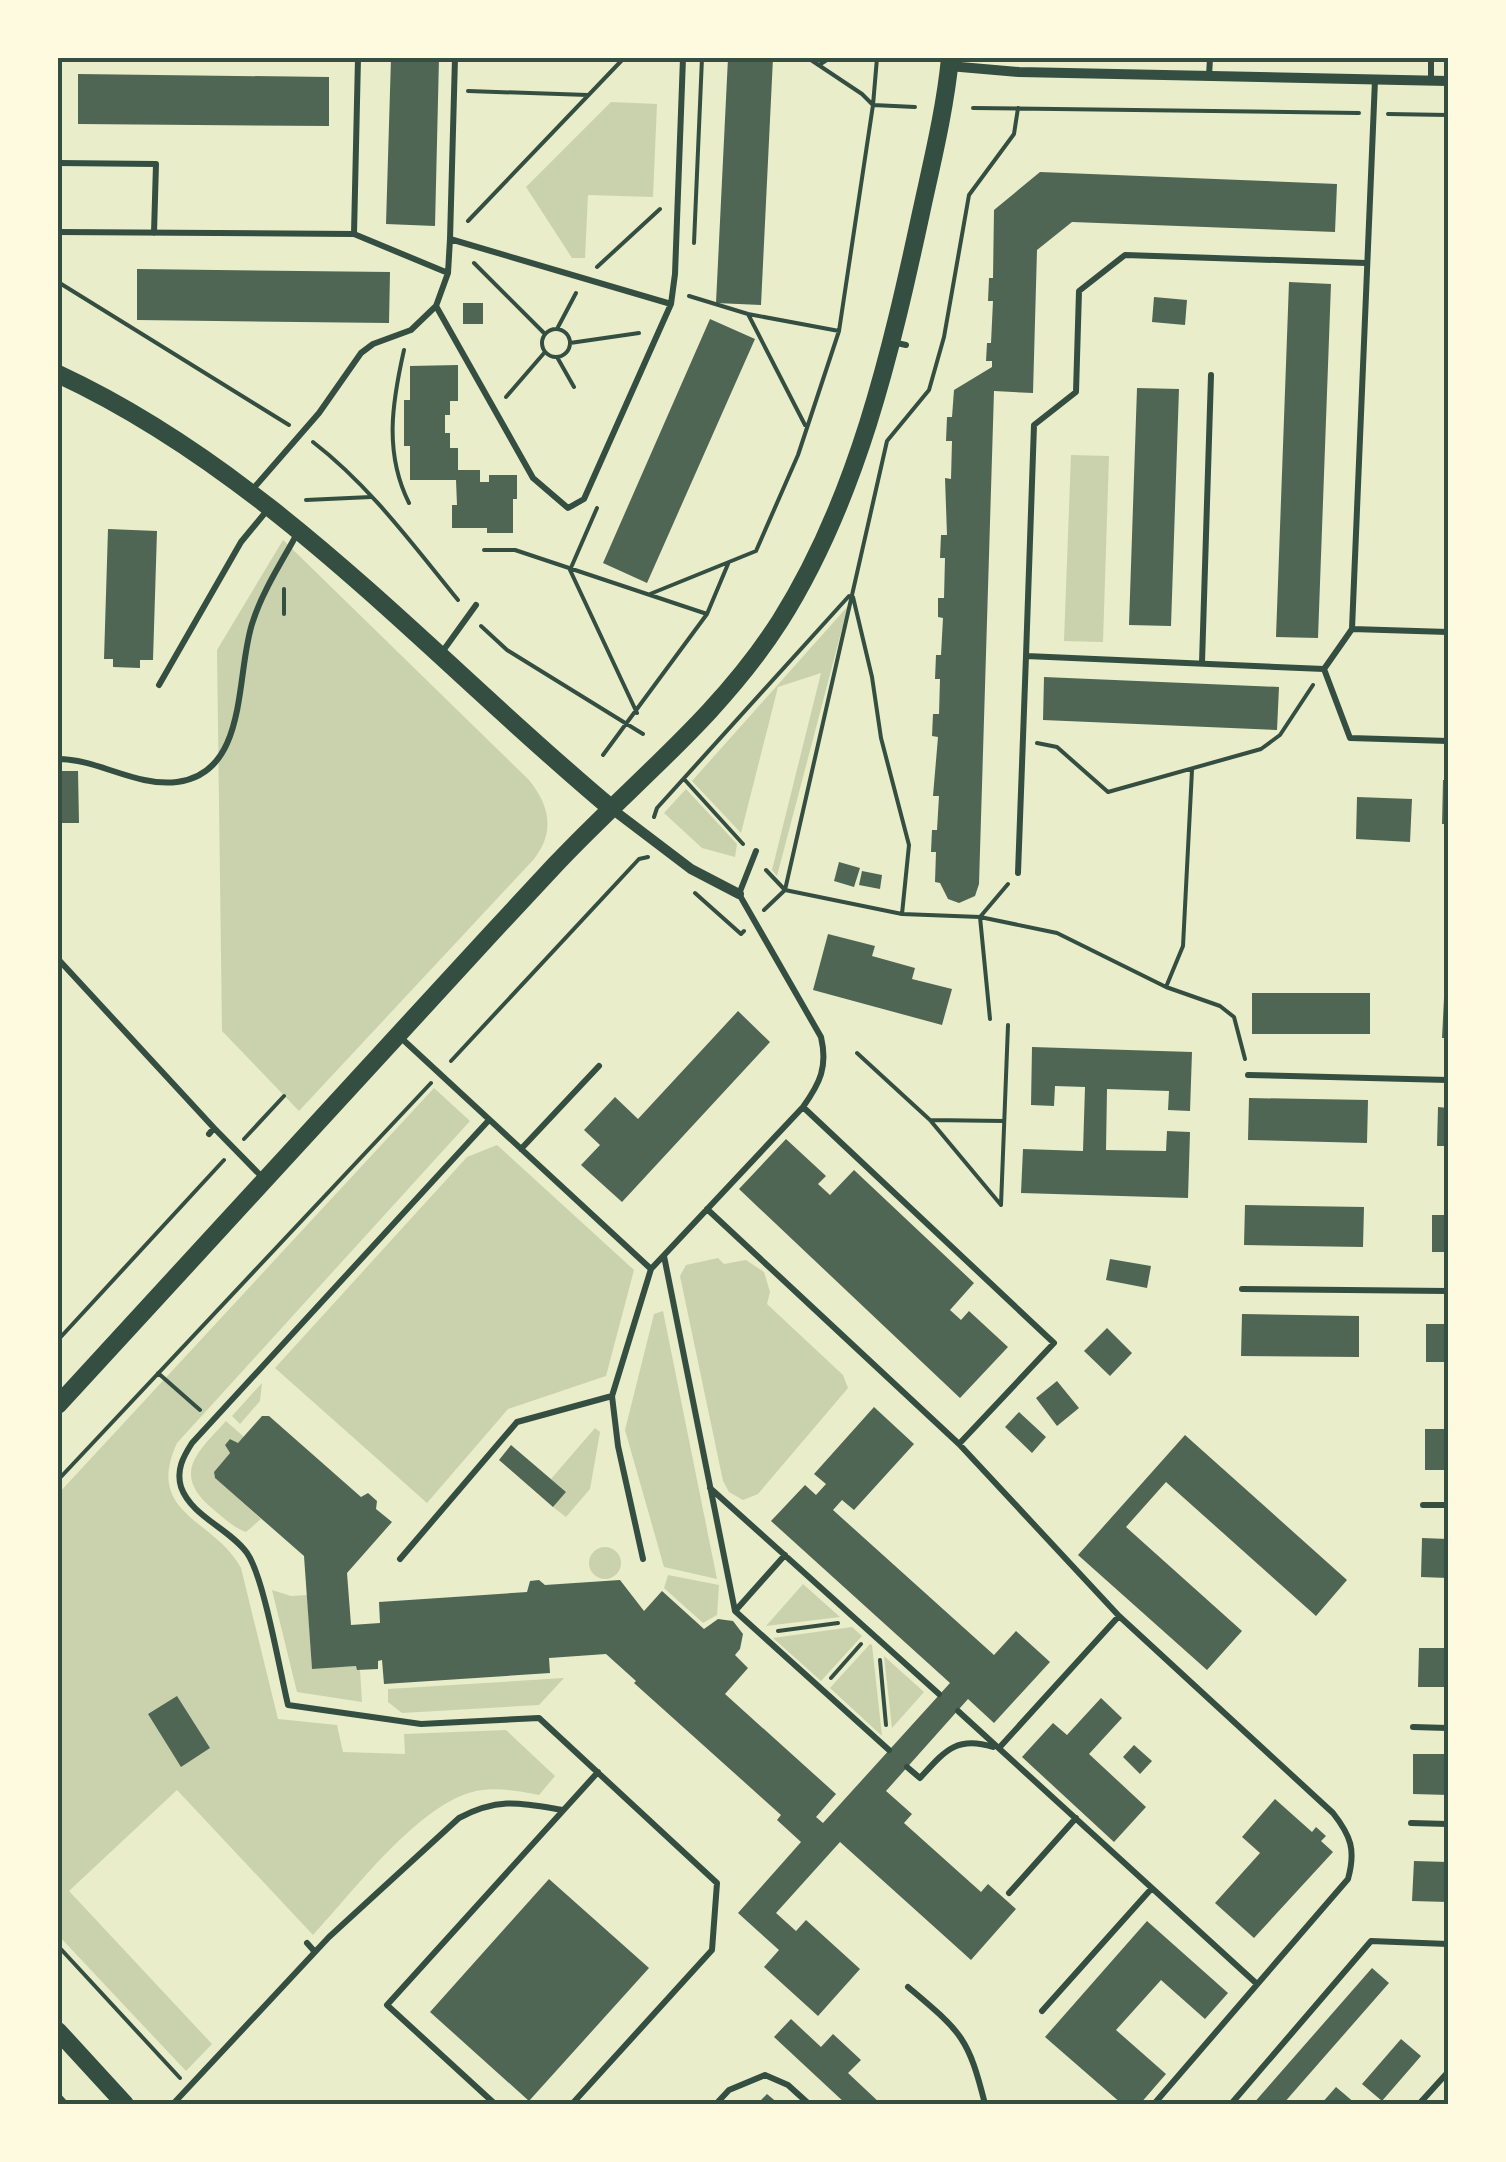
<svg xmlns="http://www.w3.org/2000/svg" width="1506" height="2162" font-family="Mulish,sans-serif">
<rect width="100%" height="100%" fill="#e9edc9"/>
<path fill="#cad2ad" d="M611,102L657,104L653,197L588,195L585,258H572L526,187Z
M1071,455L1109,456L1103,642L1064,641Z
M283,540L529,780C550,806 555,832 534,859L299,1111L222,1031L217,650Z
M848,606L777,876L772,870L821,673L778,687L741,833L692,781Z
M686,789L737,844L735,857L702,848L664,813Z
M434,1088L470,1121L177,1443C144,1515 215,1519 241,1568L278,1719L337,1725L343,1752L405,1754L404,1734L506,1730L555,1776L539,1795C518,1791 497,1787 476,1791C418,1804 354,1891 313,1935L177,1790L69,1891L212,2044L186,2071L58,1935V1494Z
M497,1145L634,1270L606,1376L508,1409L427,1503L275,1368L467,1157Z
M718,1258L724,1264L746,1260L764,1272L770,1292L767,1304L843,1375L848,1388L758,1494L743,1500L729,1492L723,1481L680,1276L686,1265Z
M663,1311L717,1579L664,1567L625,1430L654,1314Z
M262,1383L260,1401L240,1424L232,1416Z
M226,1421L244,1437L238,1443L231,1439L225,1445L230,1453L214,1472L215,1478L261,1519L246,1532C234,1528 224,1518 214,1510C171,1474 196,1454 226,1421Z
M595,1428L600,1432L590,1489L566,1517L553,1507L566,1492L551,1479Z
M589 1563a16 16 0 1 1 32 0a16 16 0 1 1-32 0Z
M668,1575L719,1585L717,1615L703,1623L664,1588Z
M803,1584L840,1617L766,1626Z
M272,1590L291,1596L307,1595L312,1668L356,1666L360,1670L362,1702L297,1692Z
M852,1627L862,1636L821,1681L773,1638Z
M870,1644L872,1645L882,1736L830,1688Z
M884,1656L924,1692L892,1728Z
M564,1678L539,1705L402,1713L388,1702V1689Z"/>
<path fill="#4f6655" d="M391,58H439L435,226L386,224Z
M728,58H773L761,305L716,303Z
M78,74L329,77V126L78,124Z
M1040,172L1337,184L1335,232L1072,222L1037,250L1033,393L994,391L979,884L975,896L959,903L948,899L940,883L935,882L936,852H931L932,830H937L939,796H933L938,737L932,736L933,714H939L940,679H935L936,655H941L943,618L938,617V598H944L945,558H940L941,535H947L945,478L951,479L952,441H946L947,417H952L954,390L992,367V361H986L987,343H991L993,301H988L989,278H993L994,210Z
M137,269L390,272L389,323L137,320Z
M1289,282L1331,284L1318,638L1276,637Z
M1154,297L1187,300L1185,325L1152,322Z
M463,303H483V324H463Z
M710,319L755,339L647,583L603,563Z
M458,365V401H450V415H445V433H450V448H458V470H480V482H489V475H517V499H513V533H487V528H452V505H457L456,480H410V446H404V400H410V366Z
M1137,388L1179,389L1171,626L1129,625Z
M108,529L157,531L153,660H140V668L113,667V659H104Z
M1044,677L1279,687L1277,730L1043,720Z
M58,771H78L79,823H58Z
M1443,780H1448V824H1442Z
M1357,797L1412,799L1410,842L1356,839Z
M839,862L860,868L854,887L834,881Z
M862,871L882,875L880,889L859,885Z
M828,934L875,946L872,956L915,968L912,979L952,989L942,1025L813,990Z
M1252,993H1370V1034H1252Z
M1444,998H1448V1038H1442Z
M738,1011L770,1042L622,1202L581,1165L600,1145L584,1130L615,1097L638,1119Z
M1032,1047L1192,1052L1190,1111L1168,1110L1169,1091L1107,1089L1106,1150L1166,1151L1167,1131L1190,1132L1188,1198L1021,1193L1023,1149L1083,1151L1085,1087L1055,1086L1054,1106L1031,1105Z
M1249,1098L1368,1100L1367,1143L1248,1140Z
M1438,1107L1448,1108V1146H1437Z
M786,1139L826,1176L818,1184L830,1195L854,1170L974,1283L950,1310L961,1320L969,1311L1008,1347L960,1398L739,1189Z
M1245,1205L1364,1207L1363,1247L1244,1245Z
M1432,1215H1448V1252H1432Z
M1110,1259L1151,1266L1147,1288L1106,1280Z
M1242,1314L1359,1316V1357L1241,1356Z
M1426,1324H1448V1362H1426Z
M1107,1328L1132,1353L1110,1376L1084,1351Z
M1057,1381L1079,1408L1057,1426L1036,1398Z
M874,1407L914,1444L854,1510L842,1500L833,1510L994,1655L1016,1631L1050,1662L994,1723L968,1699L886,1791L912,1814L904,1823L981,1892L988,1884L1016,1909L971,1960L840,1842L776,1913L796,1931L806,1920L860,1969L818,2016L764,1967L779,1950L738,1913L801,1842L777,1820L781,1815L634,1683L636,1681L606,1654L549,1658L550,1673L384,1684L382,1660L378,1661V1669L357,1670L356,1666L312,1669L304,1556L215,1478L214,1472L230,1453L225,1445L230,1439L238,1443L262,1416H269L361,1497L368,1493L377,1501L376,1509L392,1522L347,1573L351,1625L380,1623L379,1602L527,1592L530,1581L539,1580L545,1585L620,1580L644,1611L662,1591L704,1629L718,1619L733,1621L743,1634L740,1649L735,1655L748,1668L725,1694L836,1794L816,1817L823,1823L950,1683L771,1521L805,1485L816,1495L826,1484L814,1474Z
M1019,1412L1046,1437L1032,1453L1005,1427Z
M1425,1429H1448V1470H1425Z
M1185,1435L1347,1580L1316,1616L1166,1482L1126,1527L1242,1631L1207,1670L1078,1555Z
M511,1445L566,1492L553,1507L499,1460Z
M1422,1538L1448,1539V1578L1421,1577Z
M1419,1648H1448V1687H1418Z
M177,1696L210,1748L181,1767L148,1714Z
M1101,1698L1122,1718L1089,1754L1146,1807L1114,1842L1022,1757L1053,1723L1067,1735Z
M1134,1745L1152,1761L1140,1774L1123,1757Z
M1413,1754H1448V1795L1413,1794Z
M1275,1799L1312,1832L1316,1827L1326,1836L1321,1841L1333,1852L1254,1938L1215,1903L1260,1853L1242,1837Z
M1414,1861L1448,1862V1902L1412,1901Z
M549,1879L649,1968L529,2101L430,2012Z
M1147,1921L1228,1993L1205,2019L1161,1980L1116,2030L1166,2074L1140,2104H1122L1045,2037Z
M1372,1968L1389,1983L1283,2104H1253Z
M791,2019L821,2047L833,2034L861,2060L848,2073L881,2104H846L774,2037Z
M1401,2039L1421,2056L1382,2101L1362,2084Z
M1336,2087L1356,2104H1321Z
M767,2094L779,2104H757Z"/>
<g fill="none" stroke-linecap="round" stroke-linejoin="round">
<path stroke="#344e41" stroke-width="4" d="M808,58L862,94L873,105L877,58
M819,65L830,58
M468,91L588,95
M973,108L1359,113
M1388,114L1448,115
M468,221L624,58
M694,243L702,58
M474,263L545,334
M597,267L660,209
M58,282L289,425
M689,296L748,314L839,331
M748,314L805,425
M557,329L576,293
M542 343a14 14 0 1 1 28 0a14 14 0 1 1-28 0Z
M570,343L639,333
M404,350C392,403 384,453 409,503
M557,357L574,387
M506,397L545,352
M313,442C370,486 413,545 458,600
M306,500L371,497
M597,508L570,570L637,713
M484,550H515L707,614
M650,594L756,551L798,455L839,331L873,105L915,107
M853,597L872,677L881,738L909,845L902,914
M284,614V589
M481,626L507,650L643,734
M1037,743L1057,747L1108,792L1261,749L1280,735L1313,685
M603,755L707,614L728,564
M684,779L743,844
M654,817L657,808L849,596
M766,870L785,890L887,441L929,390L944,337L969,195L1014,134L1018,108
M695,893L741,934L744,931
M764,910L785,890L902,914L980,917L1057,933L1166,987L1220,1006L1234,1017L1245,1059
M1166,987L1183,946L1192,770
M990,1019L980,917L1008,884
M857,1053L930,1120L1001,1205
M451,1061L639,859L648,857
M930,1120L1004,1121
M244,1139L284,1096
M1001,1205L1008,1025
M58,1340L224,1160
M158,1373L200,1410
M58,1480L431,1083
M778,1631L838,1623
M880,1660L886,1725
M831,1678L861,1644
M58,1946L180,2078
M58,2094L67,2104"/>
<path stroke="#344e41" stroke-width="6" d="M358,58L354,234L448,273
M1209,76L1210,58
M1431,81V58
M58,163L156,164L154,233
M58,232L354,234
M450,239L455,58
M1366,263L1125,255L1079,291L1076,392L1034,425L1026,656L1324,669L1352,629L1375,80
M436,306L533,478L568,508L584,499L671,304L675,274L683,58
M892,342L906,345
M252,490L319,413L361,353L373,344L411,330L436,306L448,273L450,239L671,304
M1352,629L1448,632
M440,655L476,605
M1202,663L1211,375
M1324,669L1350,738L1448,741
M159,685L241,542L269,508
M58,759C98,759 136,787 177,782C250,773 235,671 253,621C263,590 283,560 298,532
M1018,873L1026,656
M58,959L214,1128
M399,1036L651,1269L803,1107C820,1083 828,1067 821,1037L739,894L756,851
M1248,1075L1448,1080
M489,1120L192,1443C183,1457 176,1470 181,1487C191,1516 230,1529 247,1553C264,1577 280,1672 288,1705L421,1724L539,1718L717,1883L712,1950L572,2104
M209,1134L214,1128L264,1179
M521,1149L599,1066
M707,1209L959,1444L1054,1343L803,1107
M664,1256L735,1611L889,1750
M1242,1289L1448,1291
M612,1396L618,1446L643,1559
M959,1444L1119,1616L1333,1813C1351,1836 1356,1850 1348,1879L1154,2104
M710,1488L939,1694
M1423,1505H1448
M400,1559L517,1422L612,1396L651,1269
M736,1610L785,1555
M958,1711L1257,1984
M1413,1727L1448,1728
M999,1748L1119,1616
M907,1767L920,1778C944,1752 956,1735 993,1747
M1411,1823L1448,1824
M1009,1893L1076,1818
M307,1943L315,1952
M908,1987C961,2032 968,2036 985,2104
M1042,2011L1152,1888
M173,2104L329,1937L459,1818C499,1797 521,1803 563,1810
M495,2104L387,2005L598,1772
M716,2104L729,2090L765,2075L788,2085L809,2104
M1231,2104L1371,1941L1448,1944
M1419,2104L1448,2072"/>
<path stroke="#344e41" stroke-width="10" d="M949,66L1019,72L1448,81
M612,809L691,869L739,894"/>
<path stroke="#344e41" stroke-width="18" d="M58,374C273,474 432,659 612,809
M58,1405C223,1225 388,1044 555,865C632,783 718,718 780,621C857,499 891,352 921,213C932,162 945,110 950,58
M58,2031L125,2104"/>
</g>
<rect width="1506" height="2162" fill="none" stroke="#fefae0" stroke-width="120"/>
<rect x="60" y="60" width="1386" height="2042" fill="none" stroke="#344e41" stroke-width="4"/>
</svg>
